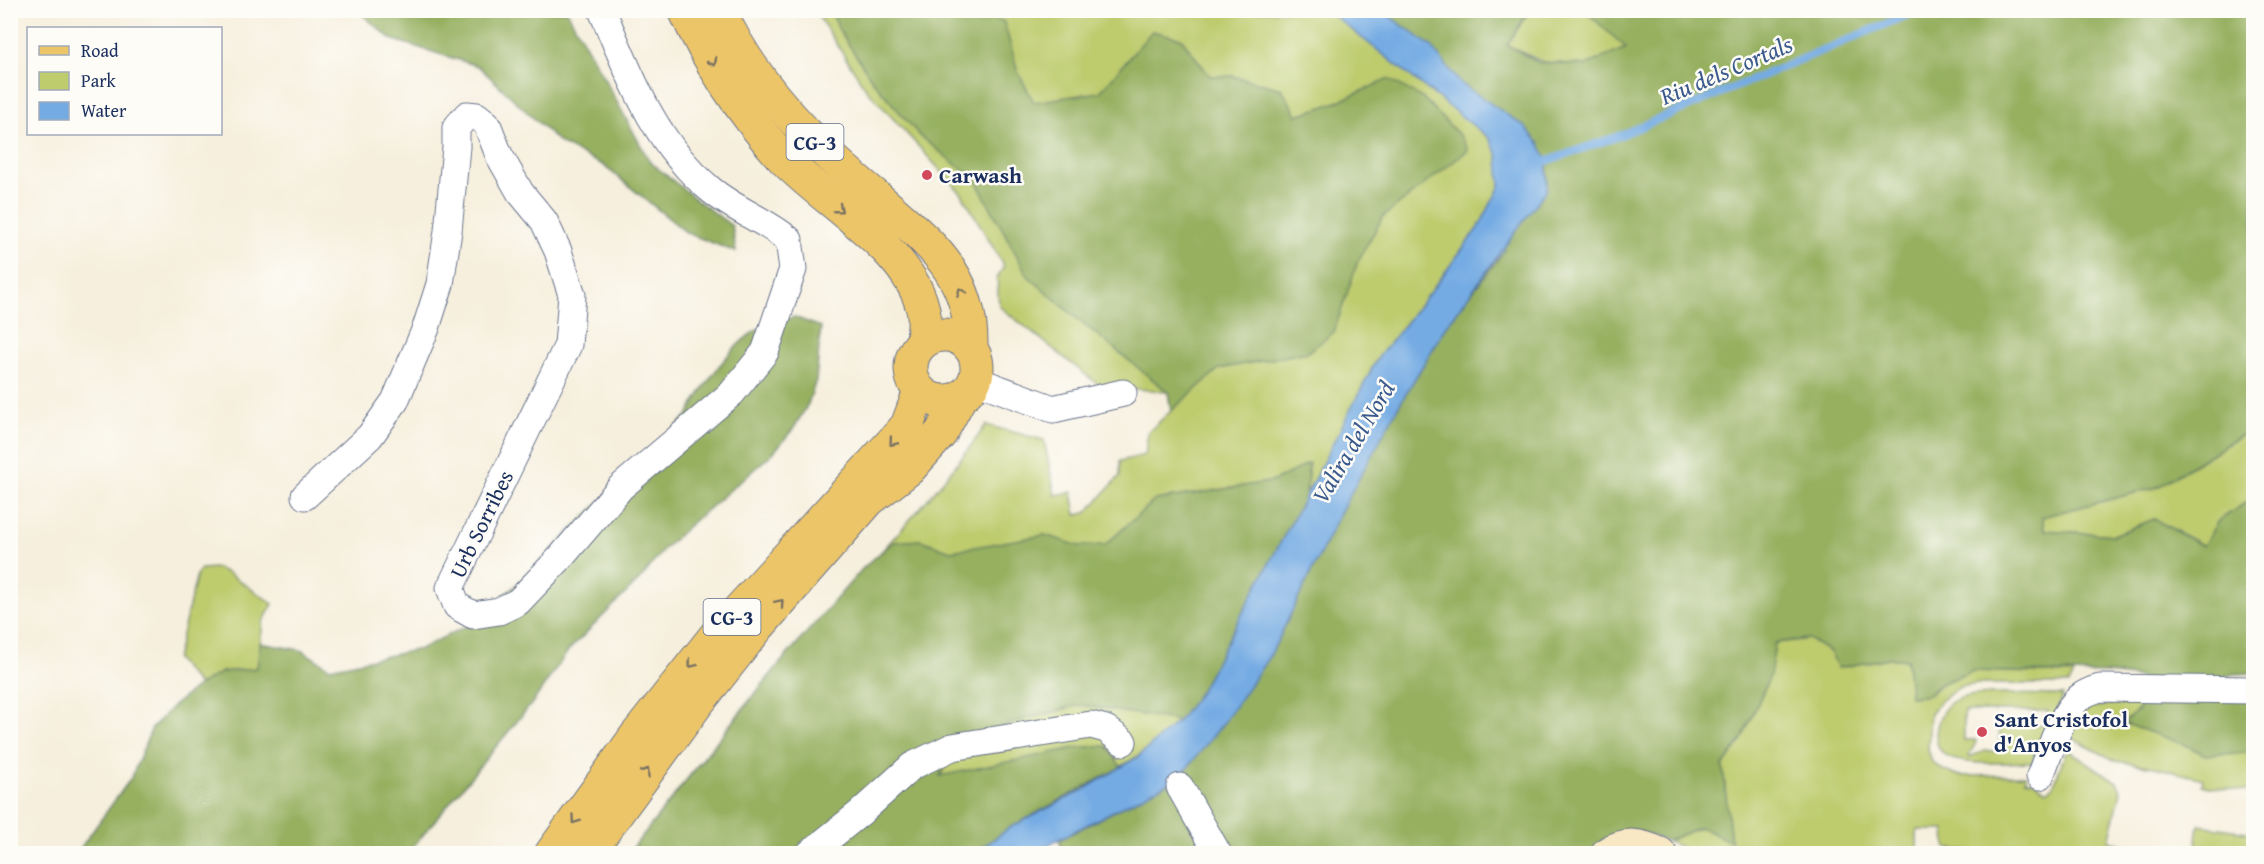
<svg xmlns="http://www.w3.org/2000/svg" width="2264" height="864" font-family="'Gentium Book Plus',serif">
<rect width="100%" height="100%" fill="#fdfcf7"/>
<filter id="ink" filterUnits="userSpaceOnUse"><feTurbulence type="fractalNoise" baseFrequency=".0167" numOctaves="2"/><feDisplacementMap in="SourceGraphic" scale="12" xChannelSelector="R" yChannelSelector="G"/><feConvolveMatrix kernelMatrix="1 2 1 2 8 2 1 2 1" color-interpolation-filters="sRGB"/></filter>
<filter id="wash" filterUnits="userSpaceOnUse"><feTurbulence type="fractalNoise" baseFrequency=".008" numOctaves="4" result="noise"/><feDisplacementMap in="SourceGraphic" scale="24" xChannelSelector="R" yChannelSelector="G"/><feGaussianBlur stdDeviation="1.35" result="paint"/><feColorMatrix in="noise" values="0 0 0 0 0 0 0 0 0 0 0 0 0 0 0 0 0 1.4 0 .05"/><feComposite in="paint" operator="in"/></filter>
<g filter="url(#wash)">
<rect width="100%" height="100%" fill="#f6efdd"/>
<path fill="#becc6e" stroke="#6c7e66" stroke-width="1.5" d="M1585,10L1627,48L1586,65L1543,62L1507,45L1529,11Z
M815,11H1328L1489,138L1498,154L1500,186L1480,225L1438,282L1377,359L1306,495L1200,692L1179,721L1139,755L1083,790L1011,827L973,853L628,854C684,784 737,712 796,645C860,573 930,504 986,425L1044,440L1055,495L1072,492L1076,515L1086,513L1120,476V461L1145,455L1148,432L1171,411L1168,392L1099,385L999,306L997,278L1004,266L962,194L866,89Z
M2253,428V498L2218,521L2204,546L2154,519L2114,535L2045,530L2041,517L2158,487Z
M216,568L228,573L273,604L263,622L257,669L222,672L199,685L176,659L197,574L201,569Z
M1810,639L1830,652L1839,668L1888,658L1907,660L1911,697L1929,695L1940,684L1973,671L2074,674L2069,684H1976L1960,687L1940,701L1930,714L1928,749L1932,762L1943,770L1960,776L2027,775L2025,780L2035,782L2046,791L2053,787L2067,749L2117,782L2121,791L2109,841L2154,852L2160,853L2162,850L2178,853H1977L1946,848L1945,830H1917V852L1933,854L1849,852L1848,854H1696L1667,841L1700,827L1723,766L1741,741L1769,678L1775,643Z
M1992,694L2063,695L2054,717H2048V711H1964V740H1976C1976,747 1969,751 1969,757L1985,751H1999L2000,724L2048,725L2032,762C2012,762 1960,767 1945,755C1929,742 1937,712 1952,702C1963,695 1980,695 1992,694Z
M2110,704L2253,706V792L2209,787L2202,785L2203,779L2155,767L2116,761L2077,741L2070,735L2074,716L2089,708Z
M2199,825L2253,833V853H2195Z"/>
<path fill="#96b061" stroke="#587060" stroke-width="1.5" d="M358,11H567L650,162L697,200L732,226L736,252L687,233L603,165L561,144L478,66L391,39Z
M831,11H978L1004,22L1018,72L1034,102L1100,92L1152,31L1181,38L1210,76H1233L1282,89L1297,115L1332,104L1389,79L1424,99L1461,137L1468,150L1383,217L1358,261L1334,332L1308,352L1219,369L1171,411L1168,392L1075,317L1028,276L976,181L919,135L872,80L839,30Z
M1382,11H1529L1507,45L1538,62L1586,65L1626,48L1585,11H2253V428L2158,487L2042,517L2045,530L2114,535L2154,519L2203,546L2218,521L2253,498V673L2233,674L2207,682L2253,702V752L2205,755L2184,744L2123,723L2138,710L2142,678L2108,674L1973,671L1940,684L1929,695L1910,697L1907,660L1888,658L1838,668L1830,652L1809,639L1775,643L1770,676L1741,741L1723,766L1731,842L1700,827L1667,841L1631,829L1602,840L1591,854H1063L1059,840L1180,777L1271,654L1343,507L1398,407L1445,328L1504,251L1524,126L1460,83L1431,46Z
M794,317L821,327L816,380L808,404L794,428L773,453L686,528L664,549L643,576L568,651L533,702L408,853L76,854L131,778L152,728L174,705L199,685L222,672L257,668L260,643L301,650L330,668L420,649L481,619L688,415C702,388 733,340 763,327C773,322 784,320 794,317Z
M1309,463L1306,495L1200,692L1179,721L1081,705L1032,717L960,740L940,776L1080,747L1107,746L1121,767L1011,827L973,853L628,854L776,668L863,568L893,542L921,540L951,551L1045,535L1079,546L1105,545L1155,500L1274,481Z"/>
<path fill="#75abe3" stroke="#486da0" stroke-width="1.5" d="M1328,11H1382L1431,46L1460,83L1524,126L1540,144L1547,161V189L1445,328L1398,407L1343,507L1271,654L1225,721L1180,777L1032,853L973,854L1011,827L1083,790L1138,757L1179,720L1200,692L1306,495L1377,359L1438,282L1480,225L1500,186L1498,155L1489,138Z"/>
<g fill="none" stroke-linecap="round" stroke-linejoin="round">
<path stroke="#75abe3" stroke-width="8" d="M1547,161L1616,137L1919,10"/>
</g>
</g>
<g filter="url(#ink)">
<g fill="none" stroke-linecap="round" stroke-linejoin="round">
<defs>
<path id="street" d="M975,380L1053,409L1123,393
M305,496L370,436L395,401L426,328L440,284L448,231L456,147V128L467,115L477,116L487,124L499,155L520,192L544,221L558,251L572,295L568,345L469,549L450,588L457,606L473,615L499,611L518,602L562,556L621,487L732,393L765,352L793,269L789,240C765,220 735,210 711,190C654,143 630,76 602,10
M2040,776C2049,754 2061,713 2079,698C2085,693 2093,690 2100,688L2254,690
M1180,787L1218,854
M809,854L860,813L912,766L952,747L1091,725L1106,729L1123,742"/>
<path id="secondary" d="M1607,854C1625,842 1641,845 1660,854"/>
<path id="primary" d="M719,10C754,86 814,146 878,198"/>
<path id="highway" d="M685,10C709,63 742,112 780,155C822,202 914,249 924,315C925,323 923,333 923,342
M878,198C929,243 973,273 971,349
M911 368a33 33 0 1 1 66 0a33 33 0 1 1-66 0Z
M551,854L636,736L716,635L907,426L920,391
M587,854L696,705L757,628L869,500L909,469L941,433L961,396"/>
</defs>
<use href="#street" stroke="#68728a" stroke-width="29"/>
<use href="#secondary" stroke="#68728a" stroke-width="35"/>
<use href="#primary" stroke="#68728a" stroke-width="35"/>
<use href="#highway" stroke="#68728a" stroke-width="35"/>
<use href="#street" stroke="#fff" stroke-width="27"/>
<use href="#secondary" stroke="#f8e8c3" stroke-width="33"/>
<use href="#primary" stroke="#edc569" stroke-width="33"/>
<use href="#highway" stroke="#edc569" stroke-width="33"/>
</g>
<defs><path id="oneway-chevron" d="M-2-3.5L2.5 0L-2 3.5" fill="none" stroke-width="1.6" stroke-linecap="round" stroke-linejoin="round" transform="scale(1.5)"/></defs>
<g stroke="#797263">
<use href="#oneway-chevron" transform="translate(713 62) rotate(61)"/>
<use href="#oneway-chevron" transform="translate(839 209) rotate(39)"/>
<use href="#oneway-chevron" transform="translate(961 292) rotate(-113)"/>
<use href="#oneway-chevron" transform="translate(893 442) rotate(130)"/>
<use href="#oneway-chevron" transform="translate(780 603) rotate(-49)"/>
<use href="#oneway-chevron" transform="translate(692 664) rotate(128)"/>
<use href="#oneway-chevron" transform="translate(646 772) rotate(-54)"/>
<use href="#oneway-chevron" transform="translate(575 820) rotate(126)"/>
</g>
</g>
<g fill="#d1495b" stroke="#fdfcf7" stroke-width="2">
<circle cx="927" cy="175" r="6"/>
<circle cx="1982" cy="732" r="6"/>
</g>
<g text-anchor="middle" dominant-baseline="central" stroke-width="5" stroke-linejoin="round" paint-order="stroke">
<g fill="#fdfcf7" stroke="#5f6c8c" stroke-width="1.5">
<rect x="786.5" y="124" width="57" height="36" rx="4.5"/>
<rect x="703.5" y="599" width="57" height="36" rx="4.5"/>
</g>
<g font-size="21" font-weight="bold" fill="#1b2f5e">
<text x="815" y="142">CG-3</text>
<text x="732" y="617">CG-3</text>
</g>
<g font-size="22" font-weight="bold" fill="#1b2f5e" stroke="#fdfcf7" text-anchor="start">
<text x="939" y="175">Carwash</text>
<text x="1994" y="719">Sant Cristofol<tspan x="1994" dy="25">d'Anyos</tspan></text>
</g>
<g font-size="22" fill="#1b2f5e" stroke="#fdfcf7">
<text transform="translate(481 524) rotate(-64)">Urb Sorribes</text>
</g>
<g font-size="24" font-style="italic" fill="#3a5a8d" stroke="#fdfcf7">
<text transform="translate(1726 70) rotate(-23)">Riu dels Cortals</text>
<text transform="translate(1353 442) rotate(-59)">Valira del Nord</text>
</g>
</g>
<rect width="2264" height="864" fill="none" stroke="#fdfcf7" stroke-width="36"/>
<rect x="27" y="27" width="195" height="108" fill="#fdfcf7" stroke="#a3aaba" stroke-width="1.5"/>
<rect x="39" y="46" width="30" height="9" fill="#edc569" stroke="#a3aaba" stroke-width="1.5"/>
<text x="81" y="57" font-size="18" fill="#1b2f5e">Road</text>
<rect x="39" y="72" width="30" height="18" fill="#becc6e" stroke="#a3aaba" stroke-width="1.5"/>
<text x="81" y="87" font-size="18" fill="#1b2f5e">Park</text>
<rect x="39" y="102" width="30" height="18" fill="#75abe3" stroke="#a3aaba" stroke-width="1.5"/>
<text x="81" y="117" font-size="18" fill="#1b2f5e">Water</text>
</svg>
